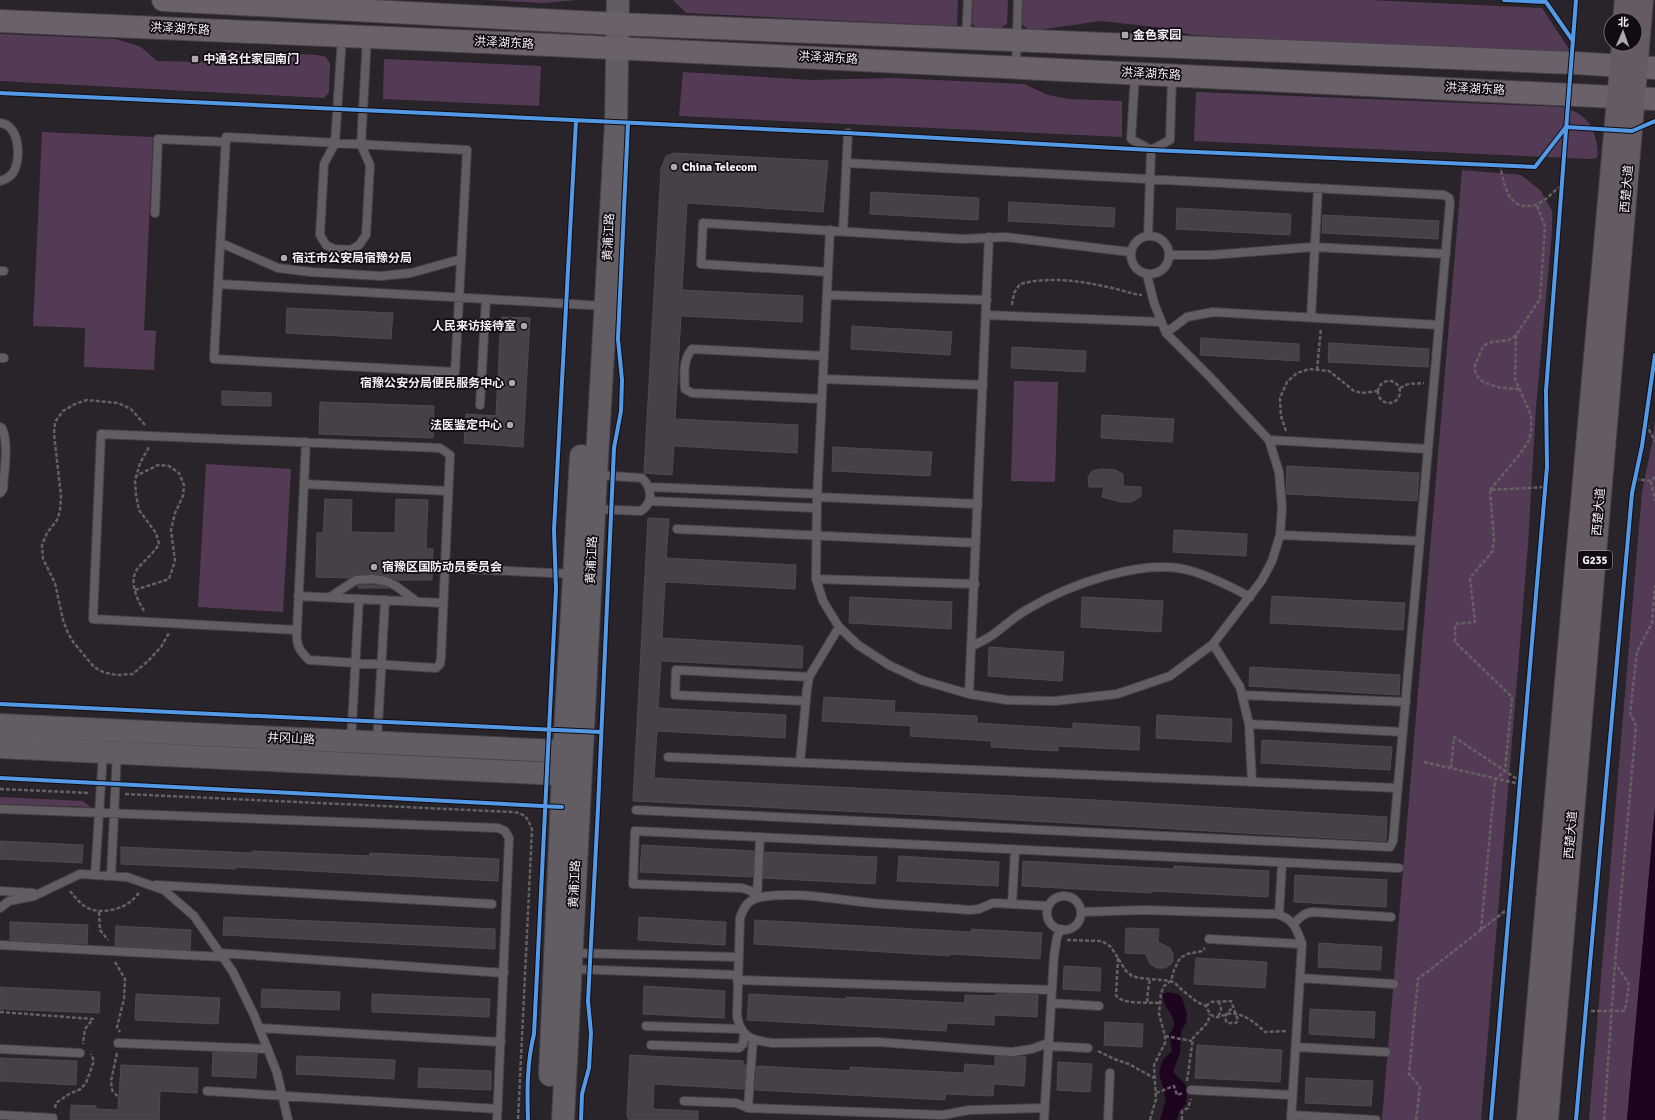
<svg xmlns="http://www.w3.org/2000/svg" width="1655" height="1120" font-family="Signika,'Noto Sans SC',sans-serif">
<rect width="100%" height="100%" fill="#292429"/>
<path fill="#543b55" d="M484,0H578L543,3Z
M673,0H958L957,26L686,13Z
M973,0H1008L1007,24L999,29L976,27L972,24Z
M1023,0H1369L1542,8L1569,49L1567,56L1193,35L1156,27L1101,21L1030,31L1022,24Z
M0,34L116,39L141,47L157,61L200,62L224,50L317,55L326,57L330,64L329,92L324,98L0,81Z
M384,59L541,66L539,106L383,99Z
M683,72L810,80L893,78L1024,84L1048,95L1068,99L1122,101V137L679,116Z
M1196,92L1565,107C1571,110 1579,113 1584,118C1593,124 1600,148 1597,158L1591,159L1194,141Z
M42,132L153,137L144,330L156,331L154,370L84,367L85,328L33,326Z
M1462,170L1521,175L1540,190L1552,211V231L1536,407L1528,545L1481,1120H1382Z
M1014,381L1058,382L1055,482L1011,481Z
M1655,420V807L1627,1120H1589L1642,492L1653,438Z
M206,464L291,469L283,612L198,607Z
M0,797L83,801L91,807L0,804Z"/>
<path fill="#1d041f" d="M1655,807V1120H1627Z
M1167,992L1178,994L1182,998L1187,1014L1186,1023L1181,1031L1180,1053L1174,1069V1073L1185,1084L1187,1088L1186,1104L1179,1112L1177,1120H1160L1166,1099L1159,1073L1162,1061L1172,1051L1169,1034C1184,1020 1161,1009 1163,994Z"/>
<path fill="#484049" stroke="#4e4a4f" d="M674,153L828,161L823,212L687,203L682,290L803,296L802,322L681,316L675,419L798,425L797,453L674,446L672,475L644,473L661,169L666,156Z
M871,192L979,198L978,220L870,214Z
M1009,202L1115,208L1114,227L1008,221Z
M1177,208L1291,214L1290,235L1176,229Z
M1323,215L1439,221L1438,239L1322,233Z
M287,308L393,313L391,339L286,333Z
M501,317L530,318L523,447L464,443L466,414L496,416Z
M852,326L952,332L950,355L851,349Z
M1201,338L1299,344V361L1200,355Z
M1329,343L1429,349L1428,367L1328,362Z
M1012,347L1086,351L1085,372L1011,368Z
M222,391L271,393V406L222,405Z
M320,402L434,406L433,438L319,434Z
M1102,415L1174,419L1172,442L1101,438Z
M833,447L932,452L930,476L832,471Z
M1287,466L1419,473L1417,501L1286,494Z
M1101,469L1115,470L1123,474V486L1141,487V496L1132,502H1120L1102,497L1104,487H1089L1088,477L1092,471Z
M325,499L352,500L351,532L395,533L396,499L428,500L426,549H433L432,580H395L387,576L372,574L356,575L350,578L316,577L317,533H323Z
M648,518L669,519L666,558L796,565L795,589L665,582L662,638L803,646L802,668L661,661L658,708L786,715L785,738L657,731L654,778L1095,800L1387,817L1386,841L926,815L633,801Z
M1174,530L1247,534L1246,556L1173,552Z
M358,585H372L384,586L388,588H358Z
M1272,596L1405,603L1403,630L1270,623Z
M850,597L952,602L951,629L849,623Z
M1082,597L1163,601L1161,632L1081,627Z
M989,647L1064,652L1062,681L988,676Z
M1250,667L1400,675L1399,695L1249,686Z
M824,697L895,701L894,712L977,716V723L1073,729V723L1140,727L1139,750L1058,746V751L991,747L992,741L910,736L911,726L822,721Z
M1157,715L1232,719L1231,742L1156,738Z
M1262,740L1392,747L1390,770L1261,763Z
M0,841L83,845L82,863L0,859Z
M642,845L754,851L753,877L640,872Z
M121,847L252,853V851L370,856V853L499,859L498,881L235,867V869L121,864Z
M765,852L877,857L875,884L763,878Z
M899,856L999,862L998,886L897,881Z
M1023,861L1174,869V866L1269,871L1268,897L1152,891V893L1022,886Z
M1295,875L1387,880L1386,907L1294,902Z
M224,917L495,929V949L223,935Z
M639,917L726,922L725,945L638,940Z
M755,920L971,932V929L1042,933L1040,959L950,954V956L754,944Z
M10,922L88,925L87,944L10,940Z
M116,926L191,930L190,950L115,946Z
M1126,928L1159,929L1158,942L1170,948L1173,954V961L1171,964L1165,968H1157L1150,964L1146,954L1125,953Z
M1319,943L1382,947L1380,970L1318,967Z
M1196,958L1267,962L1265,988L1194,984Z
M1064,966L1101,968L1100,991L1063,989Z
M644,986L725,991L724,1018L643,1014Z
M0,987L100,992L99,1013L0,1009Z
M262,989L340,992L339,1010L261,1007Z
M136,994L220,998L218,1024L135,1020Z
M372,994L490,999L489,1017L372,1012Z
M749,994L846,999V997L965,1003V995L995,996L996,994L1038,995L1037,1017L994,1015V1025L947,1023L946,1031L747,1020Z
M1310,1009L1375,1012L1374,1038L1309,1034Z
M1105,1022L1143,1024L1142,1047L1104,1045Z
M1197,1045L1282,1050L1280,1082L1195,1078Z
M213,1052L257,1054L256,1078L212,1076Z
M630,1055L743,1061V1065H746L744,1089L654,1084L653,1109L698,1111V1120H629L627,1116Z
M297,1056L395,1060L394,1079L296,1074Z
M995,1056L1026,1057L1024,1086L994,1084L993,1096L945,1094V1100L755,1090L757,1066L850,1071V1067L964,1073L965,1064L995,1066Z
M0,1058L77,1061L76,1085L0,1081Z
M1058,1062L1092,1064L1090,1092L1057,1090Z
M121,1065L198,1068L197,1093L160,1091L159,1120H70L71,1105L96,1106V1109L118,1110Z
M419,1068L491,1071V1090L418,1087Z
M1306,1078L1373,1081L1371,1106L1305,1103Z"/>
<g fill="none" stroke-linecap="round" stroke-linejoin="round">
<defs>
<path id="lane" d="M342,37L335,143L324,164L320,235L326,245L334,249L351,250L359,245L366,235L370,165L361,145L367,38
M966,37L968,0
M1016,66L1018,0
M1135,74L1131,139L1151,150L1170,140L1172,77
M0,123C21,124 22,165 11,175C8,178 4,180 0,181
M226,137L467,150L455,372L214,359Z
M155,213L158,139L226,142
M830,230L817,497L816,579L823,601L839,627L858,645L889,665L921,680L969,694L1007,700L1055,701L1117,694L1170,676L1213,644L1262,580L1272,561L1280,535L1282,508L1279,472L1269,440L1210,377L1166,333L1154,303L1147,275
M843,231L848,133
M1131 255a19 19 0 1 1 38 0a19 19 0 1 1-38 0Z
M1148,236L1151,150
M221,243L278,268L311,272L381,276L411,273L461,259
M1169,255H1211L1313,247L1446,254
M0,271H4
M828,272L701,264L703,223L963,239L1005,237L1130,252
M218,284L486,299L480,405
M827,295L987,300
M486,299L605,306
M986,315L1161,322
M1311,317L1318,188
M1166,333L1187,317L1213,312L1439,325
M0,358H4
M823,379L983,385
M822,399L692,393L685,389C684,375 683,359 692,349L824,356
M0,427L2,428C9,443 4,472 3,489L0,493
M1269,440L1428,449
M304,484L448,491
M650,487L817,494
M817,497L978,504
M649,501L817,508
M595,509L641,511C654,502 652,488 642,478L597,475
M677,529L976,543
M1280,535L1420,541
M445,568L574,574
M816,579L975,584
M298,596L443,603
M330,597L356,580L372,579L386,581L396,586L416,601
M297,630L93,619L101,434L440,448L450,455L441,657L440,664L436,668L309,660C299,650 296,646 297,630L306,442
M1213,644L1240,687L1249,724L1252,782
M972,646C978,643 985,640 991,636C1004,627 1015,616 1028,609C1068,585 1142,558 1188,570C1210,576 1230,586 1250,597
M969,694L989,237
M1242,695L1406,702
M806,701L675,695L676,670L809,677
M1249,724L1403,732
M351,742L359,599
M377,743L385,600
M668,757L1398,788
M800,762L807,689L809,677L839,627
M0,809L498,828L505,831L509,838L497,1120
M636,810L1390,847L1393,841L1450,203L1449,198L1444,195L847,163
M95,875L103,753
M111,876L117,753
M156,885L492,904
M0,891L33,893
M1047 913a17 17 0 1 1 34 0a17 17 0 1 1-34 0Z
M757,898L751,891L742,888L633,884L635,831L1399,868
M757,898L760,837
M1012,904L1015,850
M1048,906L993,903L979,909L970,910C938,907 905,906 872,903C839,900 789,890 757,898C747,901 743,909 740,918L737,1016C741,1038 752,1040 772,1043L878,1042L1012,1052L1032,1049L1048,1043
M0,908L9,901L34,896L80,874L127,877L164,890L194,916L233,972L254,1015L277,1073L288,1120
M1081,912L1145,910L1276,914C1293,918 1297,929 1302,944L1291,1120
M1279,915L1282,863
M1294,924C1300,917 1304,913 1313,912L1391,917
M1209,939L1302,944
M0,945L223,957
M220,953L504,973
M573,953L738,957
M572,969L738,975
M1300,978L1394,984
M737,980L1052,990
M1051,1003L1099,1006
M646,1026L740,1029
M259,1028L501,1042
M753,1039L748,1108L943,1115L969,1110L1045,1108
M118,1043L268,1049
M651,1045L739,1048L743,1044L744,1034
M1048,1046L1088,1048
M1296,1047L1386,1052
M0,1049L80,1053
M1191,1090L1292,1095
M207,1091L498,1109
M684,1101L736,1103L748,1108
M0,1115L53,1118
M1291,1115L1376,1120
M1044,1120L1054,956L1057,937L1061,929
M1108,1120L1110,1073"/>
<path id="secondary" d="M0,725L578,752
M0,747L578,775
M550,1075L564,751L581,456
M563,1120L596,475L616,123L618,0"/>
<path id="primary" d="M163,0L618,24L1575,63L1655,68
M0,21L551,45L1655,99"/>
<path id="highway" d="M1624,20L1626,0
M1528,1120L1568,659L1623,44
M1547,1120L1642,0"/>
</defs>
<use href="#lane" stroke="#474247" stroke-width="10"/>
<use href="#secondary" stroke="#474247" stroke-width="24"/>
<use href="#primary" stroke="#474247" stroke-width="24"/>
<use href="#highway" stroke="#474247" stroke-width="24"/>
<path stroke="#646064" stroke-width="2.5" stroke-dasharray="4 2" stroke-linecap="butt" d="M1543,0L1546,2
M1500,165C1503,180 1507,206 1526,206C1530,206 1535,206 1538,204C1547,199 1554,191 1562,185
M1012,305L1014,293L1020,284C1050,276 1082,281 1112,288C1122,290 1131,294 1142,295
M1516,335C1513,337 1511,339 1508,340C1501,342 1490,340 1484,346C1481,349 1480,354 1478,358C1464,384 1501,389 1519,389
M1317,370L1321,328
M1378 392a11 11 0 1 1 22 0a11 11 0 1 1-22 0Z
M1400,388L1408,384L1424,383
M1646,424L1655,441
M145,425L131,409L118,403L87,400L75,404L63,411L55,422L54,434L61,496L60,511L57,520L47,533L42,545L43,559L55,583L63,620L68,633L74,643L94,667L103,672L116,675L133,674L150,659L161,647L169,633
M1286,431L1281,416L1280,398L1287,382L1297,373L1309,369L1329,371L1354,391L1362,393L1377,391
M1635,479L1651,481L1655,477
M1651,481L1655,501
M1490,490L1520,454L1528,442L1531,433V415L1515,379L1516,335L1540,299L1545,227L1537,205
M135,590L169,579L175,561L171,530L175,513L183,496L184,485L179,473L169,466L158,465L136,476
M144,611C137,599 128,581 138,568C145,560 153,554 159,544L156,533L139,510L136,495L135,481L140,463L149,447
M1424,762L1520,784
M1451,768L1454,737L1520,781
M0,789L90,793
M125,794L512,812C525,813 528,818 532,830L518,1120
M70,891C75,897 80,904 88,908C99,914 120,910 130,902C133,900 136,896 139,893
M99,912L100,930L108,940
M1481,930L1495,780L1505,771L1512,697L1455,642V624L1475,622L1470,578L1492,552L1494,540L1490,490L1545,487
M1067,940L1101,941L1107,944L1111,947L1126,971L1132,976L1140,978L1171,981L1176,984L1182,990L1197,1002L1206,1006C1216,1028 1221,1010 1237,1014C1248,1017 1257,1024 1265,1032L1286,1031
M1118,958L1116,995C1121,1005 1149,1002 1160,1003
M115,962L125,979L124,999L117,1027L120,1032
M1147,1002L1148,990L1150,979
M1206,1006L1211,1002L1231,1001L1238,1020L1236,1023H1227C1223,1016 1228,1012 1233,1007
M1585,1011H1625L1629,984L1615,963L1636,726L1630,713L1637,652L1652,623L1655,585
M0,1012L93,1019L85,1029L83,1044
M1218,1016C1222,1011 1222,1007 1218,1001
M1165,1036L1192,1041
M1098,1051L1114,1059L1129,1064L1154,1078
M117,1053L111,1081L112,1090L118,1097
M1187,1081L1193,1038L1208,1022L1210,1014
M1156,1093L1174,1086L1177,1095L1183,1093
M55,1108L56,1103L69,1094L81,1089L86,1083L94,1061L91,1054
M1150,1120L1156,1099L1154,1065L1165,1043V1036L1159,1014L1161,993L1164,986L1171,981L1174,970L1180,958L1187,954L1202,951L1205,948
M1182,1120V1111L1188,1108L1191,1099
M1416,1120L1420,1087L1409,1074L1418,979L1509,908
M1604,1120L1615,963"/>
<use href="#lane" stroke="#615d62" stroke-width="8"/>
<use href="#secondary" stroke="#615d62" stroke-width="22"/>
<use href="#primary" stroke="#6a616a" stroke-width="22"/>
<use href="#highway" stroke="#645b64" stroke-width="22"/>
<defs>
<path id="cycleway" d="M1504,0L1546,2L1573,41
M0,93L848,133L1151,150L1535,167L1566,127L1632,131L1655,121
M0,704L601,732
M0,778L562,807
M528,1120C527,1091 527,1062 534,1034L556,589L554,530L576,121
M581,1120L582,1094L589,1068L591,1033L588,1001L598,808L614,448L621,411L622,380L618,339L628,123
M1491,1120L1547,467L1546,391L1576,0
M1576,1120L1632,493L1642,446L1655,355"/>
</defs>
<use href="#cycleway" stroke="#110c11" stroke-width="6"/>
<use href="#cycleway" stroke="#5399e6" stroke-width="4"/>
</g>
<g fill="#aea7ae" stroke="#110c11" stroke-width="1.5">
<rect x="1121" y="31" width="8" height="8" rx="2"/>
<rect x="191" y="55" width="8" height="8" rx="2"/>
<circle cx="674" cy="167" r="4"/>
<circle cx="284" cy="258" r="4"/>
<circle cx="524" cy="326" r="4"/>
<circle cx="512" cy="383" r="4"/>
<circle cx="510" cy="425" r="4"/>
<circle cx="374" cy="567" r="4"/>
</g>
<g text-anchor="middle" dominant-baseline="central" stroke-width="3.5" stroke-linejoin="round" paint-order="stroke">
<rect fill="#110c11" stroke="#b1aab1" stroke-width="1" x="1578" y="551" width="34" height="18" rx="3"/>
<g font-size="11" font-weight="bold" fill="#f5eef5">
<text x="1595" y="560">G235</text>
</g>
<g font-size="12" fill="#f5eef5" stroke="#110c11">
<text transform="translate(180 29) rotate(3)">洪泽湖东路</text>
<text transform="translate(504 43) rotate(3)">洪泽湖东路</text>
<text transform="translate(828 58) rotate(3)">洪泽湖东路</text>
<text transform="translate(1151 74) rotate(3)">洪泽湖东路</text>
<text transform="translate(1475 89) rotate(3)">洪泽湖东路</text>
<text transform="translate(1627 189) rotate(-85)">西楚大道</text>
<text transform="translate(609 237) rotate(-87)">黄浦江路</text>
<text transform="translate(1599 512) rotate(-85)">西楚大道</text>
<text transform="translate(592 560) rotate(-87)">黄浦江路</text>
<text transform="translate(291 739) rotate(3)">井冈山路</text>
<text transform="translate(1571 835) rotate(-85)">西楚大道</text>
<text transform="translate(575 884) rotate(-87)">黄浦江路</text>
</g>
<g font-size="12" font-weight="bold" fill="#f5eef5" stroke="#110c11" text-anchor="start">
<text x="1133" y="35">金色家园</text>
<text x="203" y="59">中通名仕家园南门</text>
<text x="682" y="167">China Telecom</text>
<text x="292" y="258">宿迁市公安局宿豫分局</text>
<text x="516" y="326" text-anchor="end">人民来访接待室</text>
<text x="504" y="383" text-anchor="end">宿豫公安分局便民服务中心</text>
<text x="502" y="425" text-anchor="end">法医鉴定中心</text>
<text x="382" y="567">宿豫区国防动员委员会</text>
</g>
</g>
<g transform="translate(1623 32) rotate(2)"><circle r="19" fill="#110c11" stroke="#6c666c"/>
<path d="M0-3L7 15L0 10L-7 15Z" fill="#aea7ae"/>
<text y="-6" font-size="11" font-weight="bold" text-anchor="middle" fill="#f5eef5">北</text>
</g>
</svg>
